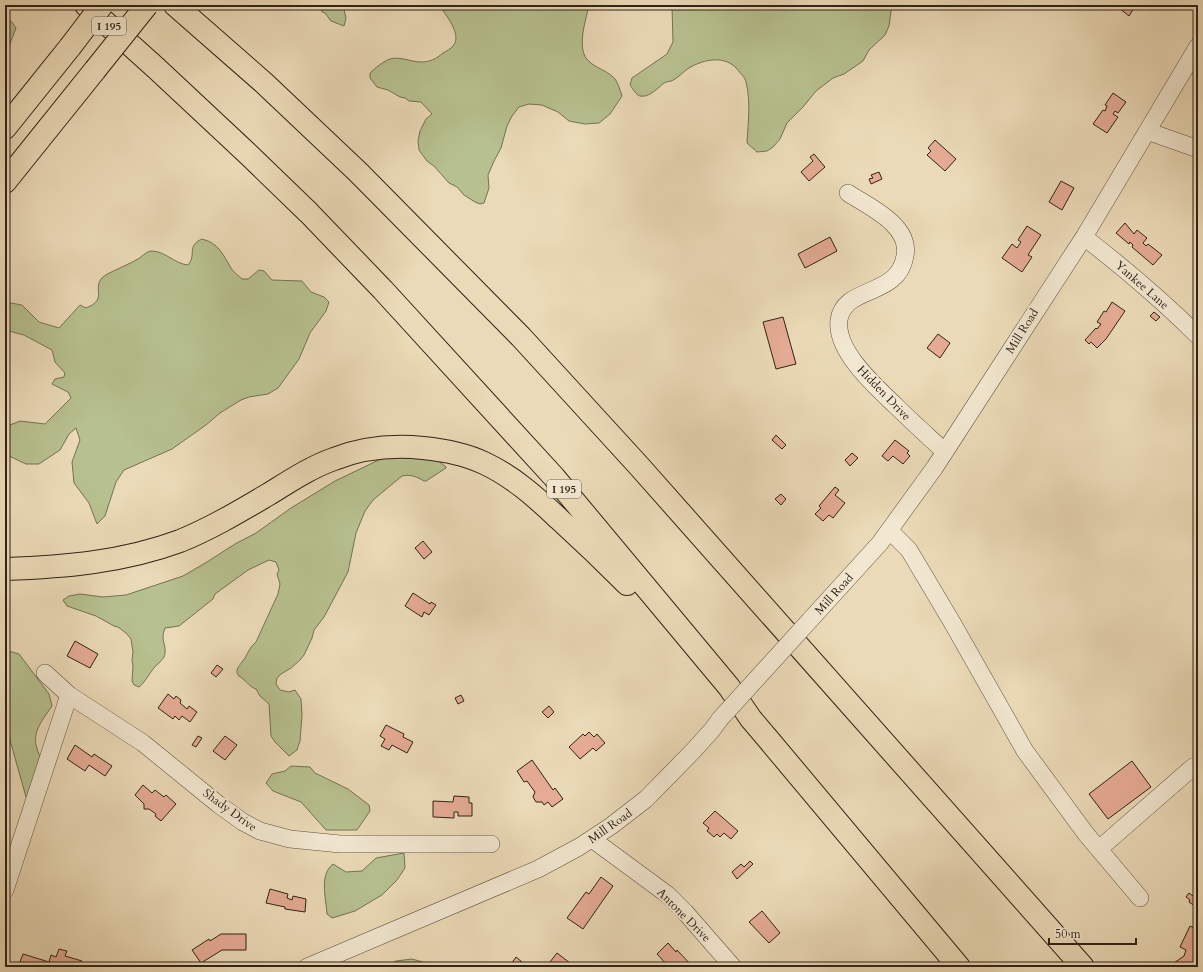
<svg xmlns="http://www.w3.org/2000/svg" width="1203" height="972" font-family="Cardo,serif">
<rect width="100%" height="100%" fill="#ebdab7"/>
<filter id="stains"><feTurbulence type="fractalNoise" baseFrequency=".005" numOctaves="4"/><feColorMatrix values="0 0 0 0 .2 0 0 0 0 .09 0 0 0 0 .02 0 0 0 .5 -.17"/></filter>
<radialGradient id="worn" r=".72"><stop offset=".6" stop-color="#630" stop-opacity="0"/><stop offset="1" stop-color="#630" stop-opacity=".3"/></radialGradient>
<path fill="#b7c08f" stroke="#737253" d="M319,5H343L346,18L344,26L331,21L325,13L322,12Z
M439,5H589C586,19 580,37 583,51C586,67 606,68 615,79C618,83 620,90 622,96L610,114L599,123L585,124L569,121L558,112L542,105L529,104L519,107L512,116L507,126L501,148L494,161L488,175L489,188L484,203L480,204L475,202L464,195L457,187L449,183L434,166L427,161L419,150L418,141L420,131L426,119L432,114L421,102L409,101L405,98L400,97L388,90L377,87L370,78V73C375,68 384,61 390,59C400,56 411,62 421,62C430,62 436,59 443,53C446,51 451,49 453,46C463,35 445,14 439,5Z
M672,5H892L889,26L885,35L869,50L863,61L844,74L833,78L816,91L803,107L787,123L780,139L773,147L767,151L757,152L747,143C748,123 751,101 746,82C745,77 740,73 737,69C725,55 704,59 689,68C684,71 680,76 675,79C672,82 667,81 664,83C658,88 649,98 640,96C636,95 633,89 630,85L632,78L667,54L673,42Z
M5,20L11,21L16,28L9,46L5,53Z
M202,239C219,243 223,255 231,268C233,272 238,275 242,279H248L259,270L264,271L272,280L302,281L311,292L324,297L329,302L326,311L310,333L299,359L278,388L268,394L249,397L241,400L220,413L206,425L172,449L124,470L116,482L105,516L97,524L89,503L74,483L72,462L80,440L76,428L69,434L60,450L39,464H26L5,454V427L20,421L45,424L71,398L68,392L52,384L55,379L64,377L65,373L55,362L52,350L24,335L5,330V302L22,305L39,322L59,328L80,305L86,308C109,299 91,288 103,277C107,273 130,264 136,260C141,258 146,251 152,251C165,251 175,264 188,265C197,255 186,246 202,239Z
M427,452L446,467V468L426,481H424C417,477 411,474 402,476L373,500L365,511L356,533L348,572L324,617L314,630L312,638L304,655L300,660L291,668L281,674L277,678L276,684L280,690L289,692L295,690L301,699L302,715L300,741L297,750L289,756L275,742L271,736L269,704L260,696L256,689C250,687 249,684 244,680C243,678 241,678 239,676C233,670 242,663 245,658C248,652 251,646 256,642L278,594L280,584L277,574L279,570L276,562L269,560L248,570L215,594L213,599L179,626L165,628C160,641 166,642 165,653C165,657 162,660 159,663C150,670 147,681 139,687L134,685L132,681L133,666L132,660L133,652L131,639L126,633L118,627L114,626L96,616L67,606L63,600L69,596L80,594L103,597L126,595L183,576L207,562L235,544L256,533L291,508L335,481L385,457Z
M5,650L19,654L49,694L52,706C36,729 28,738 45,765L31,800L26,797L8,733L6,702L5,701Z
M291,766L310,767L315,773L348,789L369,805L370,811L357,830H326L301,802L273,791L266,783L272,774L285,771Z
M404,853L405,868L397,880L382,895L355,911L332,918L327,914C326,898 319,875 333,864L346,872L362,871L376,858Z
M412,959L423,962L425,967H385L396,961Z"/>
<path fill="#e5ab94" stroke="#2f2317" d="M1122,5H1136L1129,16L1119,8Z
M1113,93L1126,102L1118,113L1115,111L1113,114L1118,117L1107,133L1093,124L1103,110L1105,111L1107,106L1105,105Z
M935,140L956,159L945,171L927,155L931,151L928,148Z
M814,154L825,167L809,181L801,172L813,161L810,157Z
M879,172L882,179L871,184L869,179L873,178L871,175Z
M1061,181L1074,188L1062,210L1049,202Z
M1125,223L1134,234L1137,230L1147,238L1143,243L1146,246L1148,244L1162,255L1153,265L1132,247L1133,245L1130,242L1129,244L1116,233Z
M1027,226L1041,235L1028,255L1032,257L1022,272L1002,258L1012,244L1017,248L1021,242L1018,240Z
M830,237L837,251L805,268L798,254Z
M1112,302L1125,311L1106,339L1097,348L1091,342L1089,344L1085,340L1096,328L1097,329L1101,324L1097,322L1104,311L1106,312Z
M1154,312L1160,317L1156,321L1150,316Z
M783,317L796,364L776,369L763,322Z
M938,334L950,343L940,358L927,348Z
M776,435L786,445L782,449L772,440Z
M895,440L909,451L907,453L910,456L903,464L893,456L888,461L882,456Z
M852,453L858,458L850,466L845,460Z
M835,487L839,490L835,495L845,503L833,518L829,515L823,521L815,514L821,508L819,506Z
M781,494L786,499L781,505L775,499Z
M423,541L432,552L424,559L415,548Z
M413,593L430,604L431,602L436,605L429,615L424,612L422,617L405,606Z
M75,641L98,654L90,668L67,656Z
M217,665L223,669L216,677L211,673Z
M168,694L174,699L176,696L181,700L180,703L187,709L189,706L197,712L190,722L182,716L179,720L175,716L173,719L158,708Z
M461,695L464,701L458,704L455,698Z
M549,706L554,712L548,718L542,712Z
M386,725L404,734L403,737L413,742L407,753L392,745L389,750L381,746L385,739L380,736Z
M589,732L594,737L597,734L605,743L596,751L593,748L580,759L569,747L583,734L585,736Z
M198,736L202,738L196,747L192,745Z
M225,736L237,745L225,760L213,751Z
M75,745L92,757L94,754L112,766L105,776L89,765L85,771L67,759Z
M532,760L553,790L555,788L563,799L552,807L548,802L544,805L542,802H536L533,797L535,792L527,781L524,782L517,771Z
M1132,761L1151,787L1108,819L1089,794Z
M143,785L152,793L155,790L164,797L166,795L176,804L161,821L155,816L156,814L149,809H144V804L135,795Z
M454,796L469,797V803H472V816H458V812H454V818L433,817V801L453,802Z
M715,811L738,831L731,839L724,833L720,837L717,834L714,837L707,831L709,828L703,823Z
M750,861L753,864L737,879L732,872L741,864L744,867Z
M601,877L613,886L583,929L567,918L586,892L589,894Z
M1198,880V908L1189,902L1190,900L1186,897L1189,893L1193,896L1197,890L1193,887Z
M270,889L288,894L287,898L292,900L293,896L306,899L305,912L285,909V907L266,903Z
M762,911L780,933L769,943L749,922Z
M1190,926L1198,930V965L1197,967H1172L1171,965L1184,956L1186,950L1180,947Z
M221,934H246V950H222L201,963L192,950L209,939L210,941Z
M668,943L676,952L677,950L693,967H669L657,954Z
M59,949L67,951L65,956L82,961L80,967H18L23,954L49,962L51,955L56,957Z
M557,953L570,963L568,967H546Z
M516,957L528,967H509Z"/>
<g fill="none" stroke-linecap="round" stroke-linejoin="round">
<defs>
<path id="minor" d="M1147,131L1198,149
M848,193C869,207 911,225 905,256C898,298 844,285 839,320C835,351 876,387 896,406C912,422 929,437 945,452
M1084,237C1124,268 1162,300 1198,336
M890,531L909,550L953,624L1025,751L1086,834L1140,898
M810,620L880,543L935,467L1084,237L1198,46
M45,673L69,695L143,743L218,804L243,822L260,831L290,839L340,844H491
M592,839L668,895L685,912L733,967
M1099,849L1193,767L1198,765
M5,890L69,695
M307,967L538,869L579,847L611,826L646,799L693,751L712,730L720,719"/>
<path id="highway" d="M86,5L156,68L249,155L309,213L383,290L554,477L729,687L751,719L768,739L959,967
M175,5L264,83L358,172L521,337L639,466L1083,967
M5,128L70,47
M5,182L95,70
M5,569C65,567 123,562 180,541C212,528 240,511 269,494C290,481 311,467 334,459C362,448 393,445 423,448C443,450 465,454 484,463C512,476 536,497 559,519C582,540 605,562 627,584"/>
</defs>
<use href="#minor" stroke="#5e513f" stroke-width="18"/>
<use href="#highway" stroke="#2f2317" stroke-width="24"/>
<use href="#minor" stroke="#f2e7d0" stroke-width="17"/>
<use href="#highway" stroke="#ebdab7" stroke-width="22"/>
<defs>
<path id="minor-bridge" d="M720,719L810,620"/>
<path id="highway-bridge" d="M70,47L102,5
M95,70L147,5"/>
</defs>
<use href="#minor-bridge" stroke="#5e513f" stroke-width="18" stroke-linecap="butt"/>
<use href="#highway-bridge" stroke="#2f2317" stroke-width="24" stroke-linecap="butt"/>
<use href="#minor-bridge" stroke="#f2e7d0" stroke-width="17"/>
<use href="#highway-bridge" stroke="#ebdab7" stroke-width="22"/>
</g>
<g text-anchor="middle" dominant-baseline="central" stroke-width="4" stroke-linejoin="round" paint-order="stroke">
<g fill="#f2e7d0" stroke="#6a5e4e" stroke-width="1">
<rect x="92" y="17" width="34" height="18" rx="3"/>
<rect x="547" y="480" width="34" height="18" rx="3"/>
</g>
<g font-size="11" font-weight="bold" fill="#2f2317">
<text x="109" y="26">I 195</text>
<text x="564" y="489">I 195</text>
</g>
<g font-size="12" fill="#2f2317" stroke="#f2e7d0">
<text transform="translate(1142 285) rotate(41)">Yankee Lane</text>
<text transform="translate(1022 331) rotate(-58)">Mill Road</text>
<text transform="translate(884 393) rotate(46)">Hidden Drive</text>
<text transform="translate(834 594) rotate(-48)">Mill Road</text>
<text transform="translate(230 810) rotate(36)">Shady Drive</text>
<text transform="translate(610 826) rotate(-35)">Mill Road</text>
<text transform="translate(684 915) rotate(45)">Antone Drive</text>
</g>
</g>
<rect width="1203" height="972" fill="none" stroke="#ebdab7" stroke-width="20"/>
<rect x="6" y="6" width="1191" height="960" fill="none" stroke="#2f2317" stroke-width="2"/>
<rect x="10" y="10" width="1183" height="952" fill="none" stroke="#2f2317"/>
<path d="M1049 938v6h87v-6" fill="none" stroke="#2f2317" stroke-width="2"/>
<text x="1055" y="938" font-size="12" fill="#2f2317" stroke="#f2e7d0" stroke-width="3" paint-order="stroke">50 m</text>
<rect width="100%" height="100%" filter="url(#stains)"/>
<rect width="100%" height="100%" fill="url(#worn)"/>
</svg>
